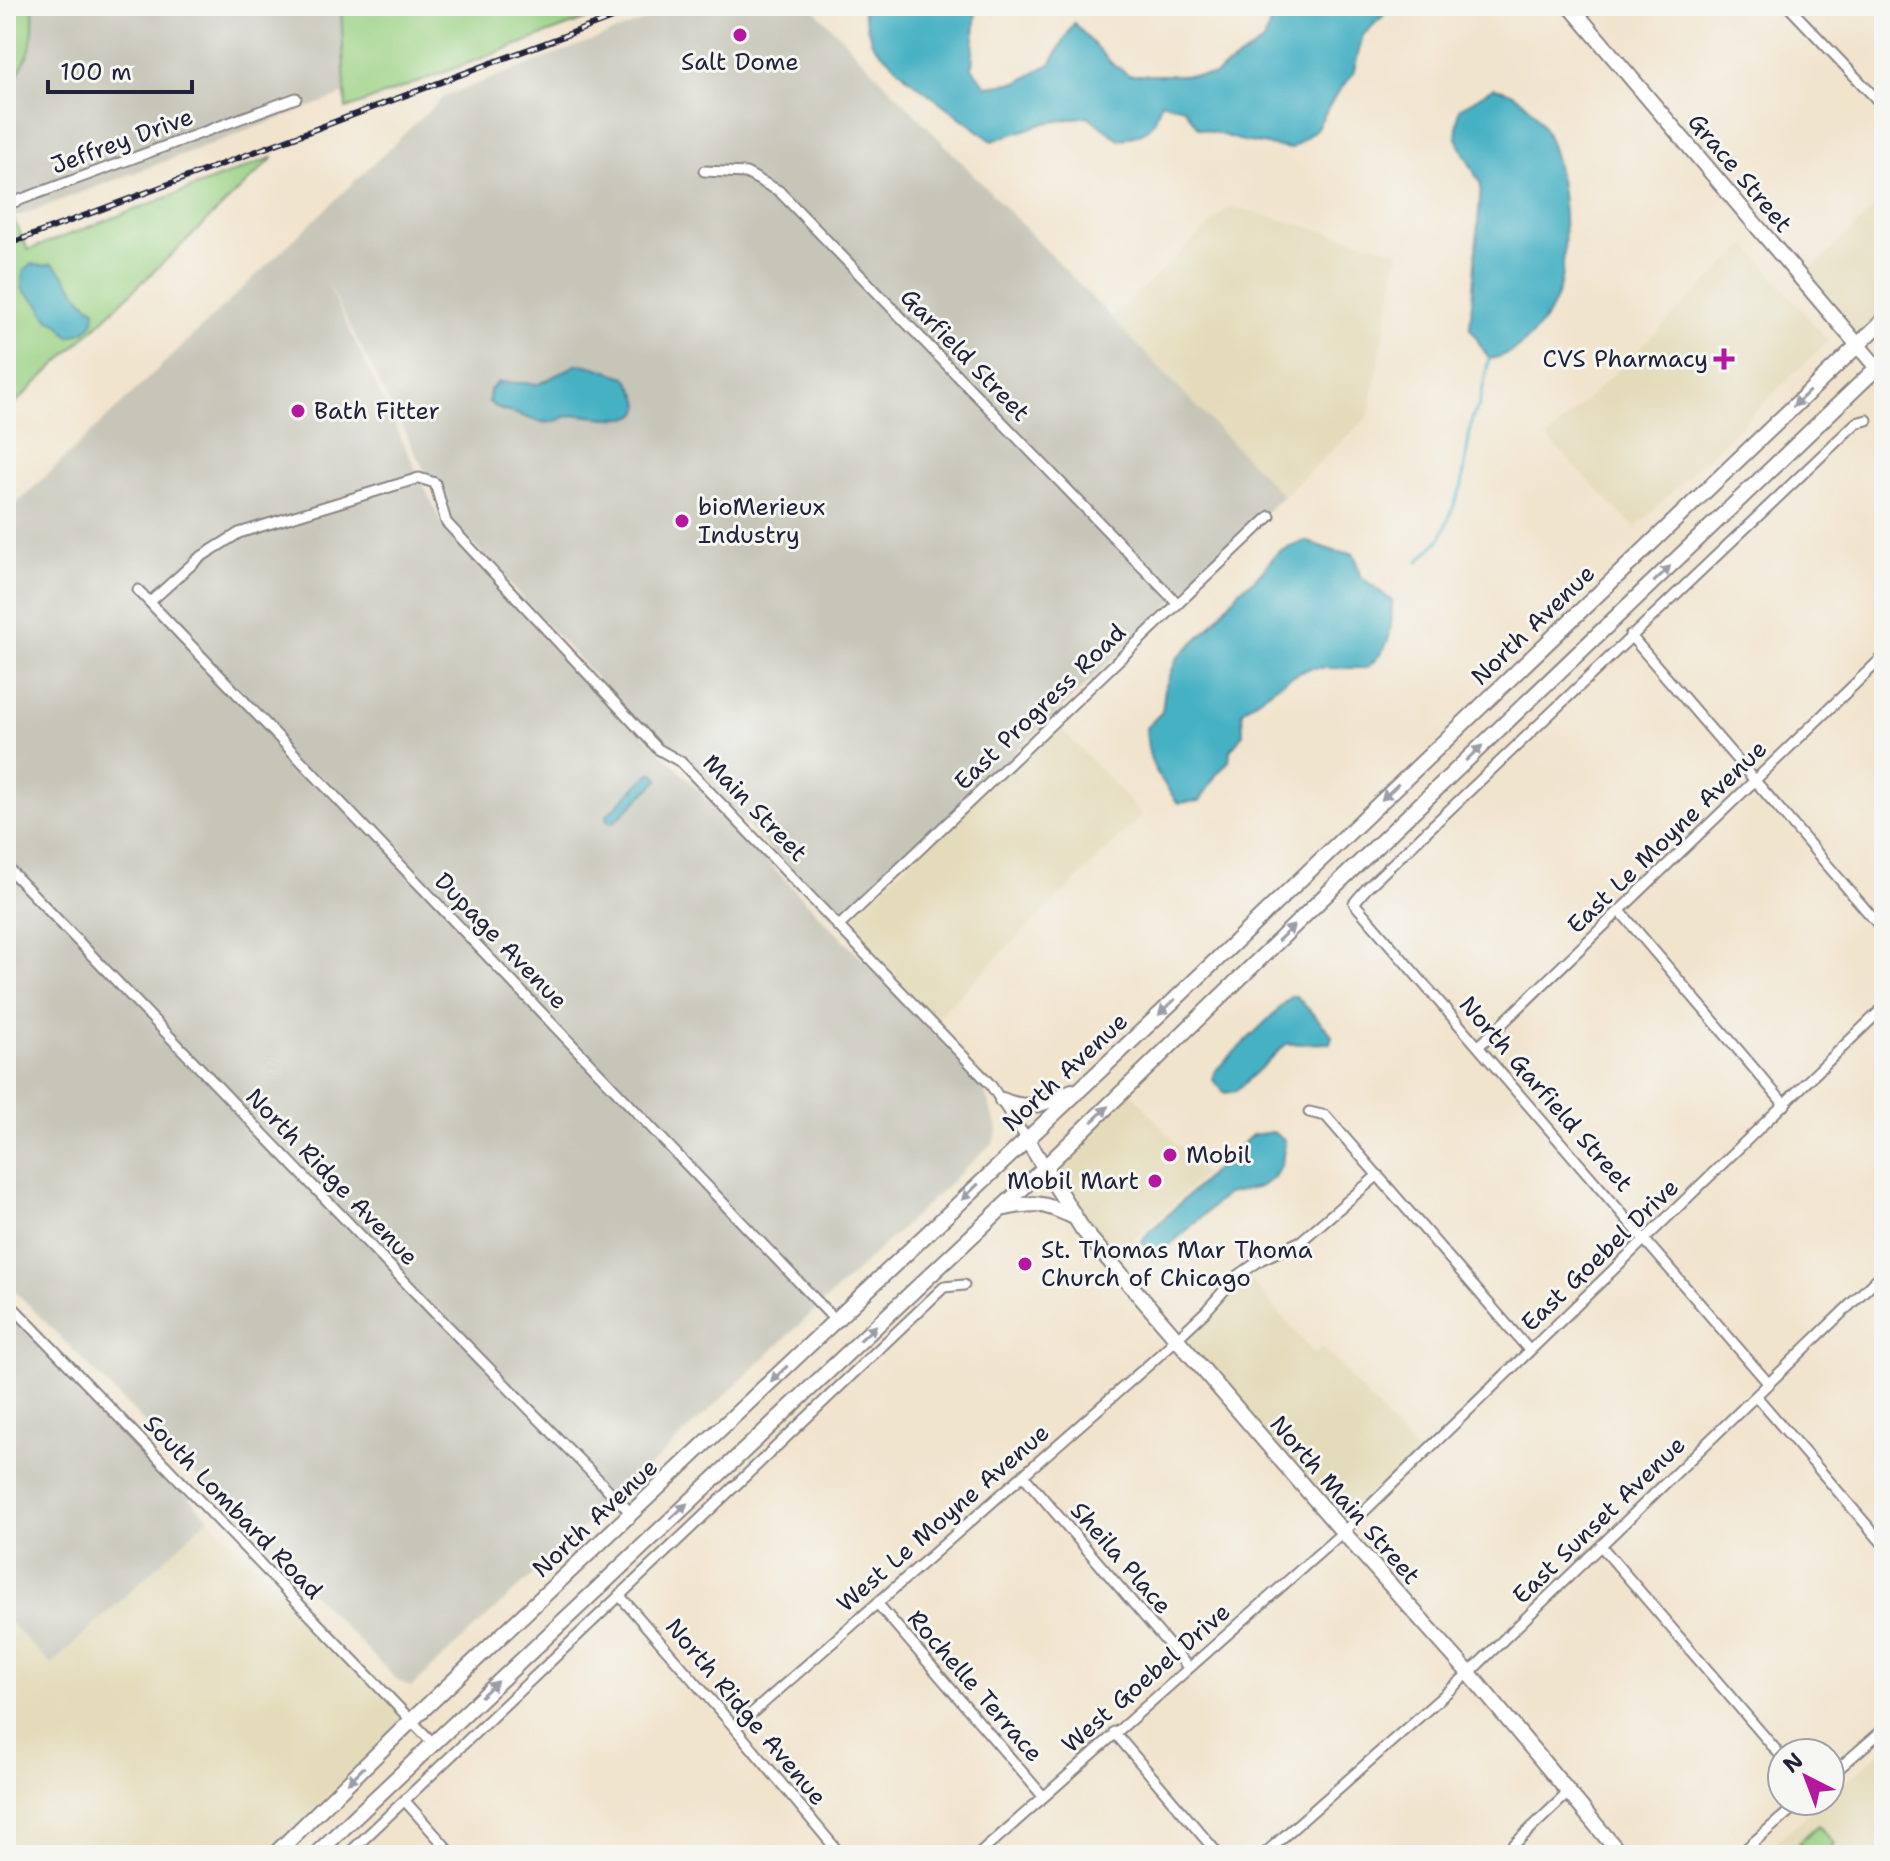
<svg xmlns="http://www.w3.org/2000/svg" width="1890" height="1861" font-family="'Shantell Sans',sans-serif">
<rect width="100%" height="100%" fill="#f6f6f2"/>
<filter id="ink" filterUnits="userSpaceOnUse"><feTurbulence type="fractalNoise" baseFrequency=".0125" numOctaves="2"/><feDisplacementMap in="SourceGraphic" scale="16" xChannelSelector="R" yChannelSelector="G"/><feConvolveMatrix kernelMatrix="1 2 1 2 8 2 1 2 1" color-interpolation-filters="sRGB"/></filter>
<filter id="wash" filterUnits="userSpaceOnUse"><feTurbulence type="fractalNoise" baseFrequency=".006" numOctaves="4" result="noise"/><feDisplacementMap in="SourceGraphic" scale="32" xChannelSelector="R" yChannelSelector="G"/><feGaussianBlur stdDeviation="1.8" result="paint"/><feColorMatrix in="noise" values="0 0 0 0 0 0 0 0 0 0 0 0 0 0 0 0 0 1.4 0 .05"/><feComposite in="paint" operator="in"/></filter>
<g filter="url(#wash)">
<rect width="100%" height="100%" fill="#f1e4cd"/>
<path fill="#e4dbba" d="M1884,199V314L1857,339L1804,276Z
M1230,206L1399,251L1369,416L1283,496L1111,318Z
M1747,244L1828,341L1635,528L1547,438Z
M1056,723L1142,815L933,1021L841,927Z
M1129,1090L1204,1175L1114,1258L1087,1228L1049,1168Z
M1245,1273L1314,1354L1323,1347L1418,1455L1342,1528L1182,1338Z
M209,1518L406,1719L267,1855H6V1619L51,1665Z
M1884,1749V1855H1760L1823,1801H1830V1795Z"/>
<path fill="#c6c5b8" d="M33,6H341L345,94L13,218L6,204V92L28,56L34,42Z
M683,6H811L1283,496L838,922L682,757L657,744L450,520L322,272L444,528L981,1082L998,1130L993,1142L631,1484L411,1687L398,1681L6,1282V514L443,97Z
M6,1309L209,1518L51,1665L6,1619Z"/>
<path fill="#9bd284" stroke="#5e7a60" stroke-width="2" d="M6,6H33C35,50 29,56 6,92Z
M341,6H621L346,109Z
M274,157L6,412V204L28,250Z
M1818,1825L1834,1844L1829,1849L1834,1855H1805L1807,1852L1798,1843Z"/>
<path fill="#46b1c4" stroke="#346a80" stroke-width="2" d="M861,6H976L972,68L986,86L1019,82L1051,63L1074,23L1109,61L1129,75H1214L1264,41L1276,6H1381L1384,15L1363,35L1353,74L1335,96L1316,129L1291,149L1243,141L1198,128L1184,108L1161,102C1152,131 1150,132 1119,140L1088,116L1045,123L992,141L909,79L872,43Z
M1493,88C1566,96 1572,235 1559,289C1551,320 1521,355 1489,359L1470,328L1481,185L1456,138L1459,109Z
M32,264L43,266L52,264C67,273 80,304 95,309C96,328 85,332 69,337L59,324L50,321C45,316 43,308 38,303C23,289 19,294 24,270Z
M578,364C596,365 609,373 626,377C665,430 613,418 580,415C568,413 562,420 552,422C540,424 532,419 522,416C507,410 503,414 489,402L490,390L498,382L539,384Z
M1305,541L1337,552L1352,553L1356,558L1360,576L1392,601C1391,632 1393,645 1367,668H1310L1288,678L1242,711L1243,734L1230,751L1229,761L1216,775L1200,801L1178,803C1156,772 1148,767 1146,728L1162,712L1165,688L1177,658L1209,628L1241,589L1255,579L1278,552Z
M650,773H655L659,780L613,823L608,822L606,816Z
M1292,996H1296L1328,1030L1332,1036L1330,1043L1286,1044L1236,1091L1225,1093L1213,1080L1214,1072Z
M1273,1132L1285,1140L1282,1164L1273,1178L1260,1187L1227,1194L1155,1258H1153L1142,1242L1145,1236L1252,1135Z"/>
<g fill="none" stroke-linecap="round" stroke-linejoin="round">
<path stroke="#46b1c4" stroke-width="3" d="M1418,562L1441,538L1462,485L1472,418L1479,406L1489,359"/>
</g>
</g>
<g filter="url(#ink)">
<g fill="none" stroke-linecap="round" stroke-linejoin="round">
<defs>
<path id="street" d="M1788,6L1884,107
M704,171L746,173L779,191L1178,604
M6,205L296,98
M138,590L835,1320
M150,602L199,558L239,533L419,478L435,483L446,522L658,749L681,762L990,1084L1026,1138
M1630,635L1884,931
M6,866L433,1311L632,1514
M1620,911L1785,1105
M838,927L1270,516
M1478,1047L1884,656
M1309,1112L1326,1116L1529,1350
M1874,1281L1884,1292
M6,1300L432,1742
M1769,1384L1354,903L1366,889L1856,423L1867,420
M1756,1396L1884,1545
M1023,1475L1188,1667
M1601,1546L1782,1757
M619,1595L735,1728L841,1855
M877,1603L1042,1795
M735,1728L1153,1361L1205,1312L1236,1277L1262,1259L1301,1241L1378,1175
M1114,1732L1219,1855
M1830,1776L1884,1729
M405,1801L453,1855
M347,1855L944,1287L964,1285
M978,1855L1343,1532L1884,1007
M1263,1855L1469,1673L1884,1272
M1503,1855L1568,1793
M1739,1855L1801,1801"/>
<path id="secondary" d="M1570,6L1884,376
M1026,1138L1083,1230L1343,1532L1469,1673L1621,1855"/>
<path id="primary" d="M1002,1100C1031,1113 1045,1102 1072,1091
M1001,1209C1036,1201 1041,1202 1074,1217
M274,1855L412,1720L1162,1012L1884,320
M315,1855L1044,1168L1337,884L1884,361"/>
</defs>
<use href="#street" stroke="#8a8384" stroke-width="13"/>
<use href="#secondary" stroke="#8a8384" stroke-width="18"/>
<use href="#primary" stroke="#8a8384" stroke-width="18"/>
<use href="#street" stroke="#fff" stroke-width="9"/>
<use href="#secondary" stroke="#fff" stroke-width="14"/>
<use href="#primary" stroke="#fff" stroke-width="14"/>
<defs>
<path id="rail" d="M6,245L644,6"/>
</defs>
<use href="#rail" stroke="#22223b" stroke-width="6"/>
<use href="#rail" stroke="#f6f6f2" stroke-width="3" stroke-dasharray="9" stroke-linecap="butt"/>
</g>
<defs><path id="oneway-solid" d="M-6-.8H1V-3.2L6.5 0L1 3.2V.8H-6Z" transform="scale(2)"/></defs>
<g fill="#9c9ca7">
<use href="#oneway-solid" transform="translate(1801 399) rotate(136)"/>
<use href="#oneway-solid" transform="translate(1662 574) rotate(-44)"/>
<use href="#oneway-solid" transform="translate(1474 753) rotate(-43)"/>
<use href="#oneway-solid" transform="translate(1390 792) rotate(136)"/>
<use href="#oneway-solid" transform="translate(1286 933) rotate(-44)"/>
<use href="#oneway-solid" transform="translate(1167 1007) rotate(136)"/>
<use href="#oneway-solid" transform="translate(1100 1114) rotate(-44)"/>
<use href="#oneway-solid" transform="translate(970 1192) rotate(136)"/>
<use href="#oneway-solid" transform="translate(868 1333) rotate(-43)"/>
<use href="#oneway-solid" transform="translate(779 1374) rotate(136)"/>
<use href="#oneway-solid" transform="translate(679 1511) rotate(-43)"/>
<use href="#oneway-solid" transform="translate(489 1689) rotate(-43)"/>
<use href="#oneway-solid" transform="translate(356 1775) rotate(136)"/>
</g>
</g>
<g fill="#b5179e" stroke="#f6f6f2" stroke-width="3">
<circle cx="740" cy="35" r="8"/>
<path d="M1720 347h8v8h8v8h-8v8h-8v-8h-8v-8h8z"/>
<circle cx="298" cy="411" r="8"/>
<circle cx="682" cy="521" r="8"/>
<circle cx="1170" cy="1155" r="8"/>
<circle cx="1155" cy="1181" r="8"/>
<circle cx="1025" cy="1264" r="8"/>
</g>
<g text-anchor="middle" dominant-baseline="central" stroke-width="6" stroke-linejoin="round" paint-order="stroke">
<g font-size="24" fill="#22223b" stroke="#f6f6f2" text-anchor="start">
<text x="740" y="62" text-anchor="middle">Salt Dome</text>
<text x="1708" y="359" text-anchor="end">CVS Pharmacy</text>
<text x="314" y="411">Bath Fitter</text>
<text x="698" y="507">bioMerieux<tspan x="698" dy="28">Industry</tspan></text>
<text x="1186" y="1155">Mobil</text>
<text x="1139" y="1181" text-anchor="end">Mobil Mart</text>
<text x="1041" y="1250">St. Thomas Mar Thoma<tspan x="1041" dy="28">Church of Chicago</tspan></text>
</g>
<g font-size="24" fill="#22223b" stroke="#f6f6f2">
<text transform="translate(122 141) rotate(-20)">Jeffrey Drive</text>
<text transform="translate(1740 173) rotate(50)">Grace Street</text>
<text transform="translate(965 355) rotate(46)">Garfield Street</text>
<text transform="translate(1533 625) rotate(-44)">North Avenue</text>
<text transform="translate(1040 707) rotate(-44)">East Progress Road</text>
<text transform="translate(755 808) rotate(46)">Main Street</text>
<text transform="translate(1667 837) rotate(-44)">East Le Moyne Avenue</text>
<text transform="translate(501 941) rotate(46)">Dupage Avenue</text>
<text transform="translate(1065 1072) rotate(-43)">North Avenue</text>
<text transform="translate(1546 1094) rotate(49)">North Garfield Street</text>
<text transform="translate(332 1177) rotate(46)">North Ridge Avenue</text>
<text transform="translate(1600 1255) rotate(-44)">East Goebel Drive</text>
<text transform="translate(1345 1500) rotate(49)">North Main Street</text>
<text transform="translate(233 1507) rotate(46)">South Lombard Road</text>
<text transform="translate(595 1518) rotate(-43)">North Avenue</text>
<text transform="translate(943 1518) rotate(-41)">West Le Moyne Avenue</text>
<text transform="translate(1599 1520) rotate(-44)">East Sunset Avenue</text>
<text transform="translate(1121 1558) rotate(49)">Sheila Place</text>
<text transform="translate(1146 1678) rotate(-41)">West Goebel Drive</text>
<text transform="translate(975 1686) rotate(49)">Rochelle Terrace</text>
<text transform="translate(746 1712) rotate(50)">North Ridge Avenue</text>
</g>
</g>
<rect width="1890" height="1861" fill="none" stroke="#f6f6f2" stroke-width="32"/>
<g transform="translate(1806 1777) rotate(318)"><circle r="38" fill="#f6f6f2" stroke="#a1a1a9" stroke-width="2"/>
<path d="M0-6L14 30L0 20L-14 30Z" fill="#b5179e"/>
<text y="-12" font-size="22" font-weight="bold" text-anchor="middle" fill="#22223b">N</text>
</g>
<path d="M48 80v12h144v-12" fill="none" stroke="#22223b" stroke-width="4"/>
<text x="60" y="80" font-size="24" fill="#22223b" stroke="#f6f6f2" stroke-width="6" paint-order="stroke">100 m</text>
</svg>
